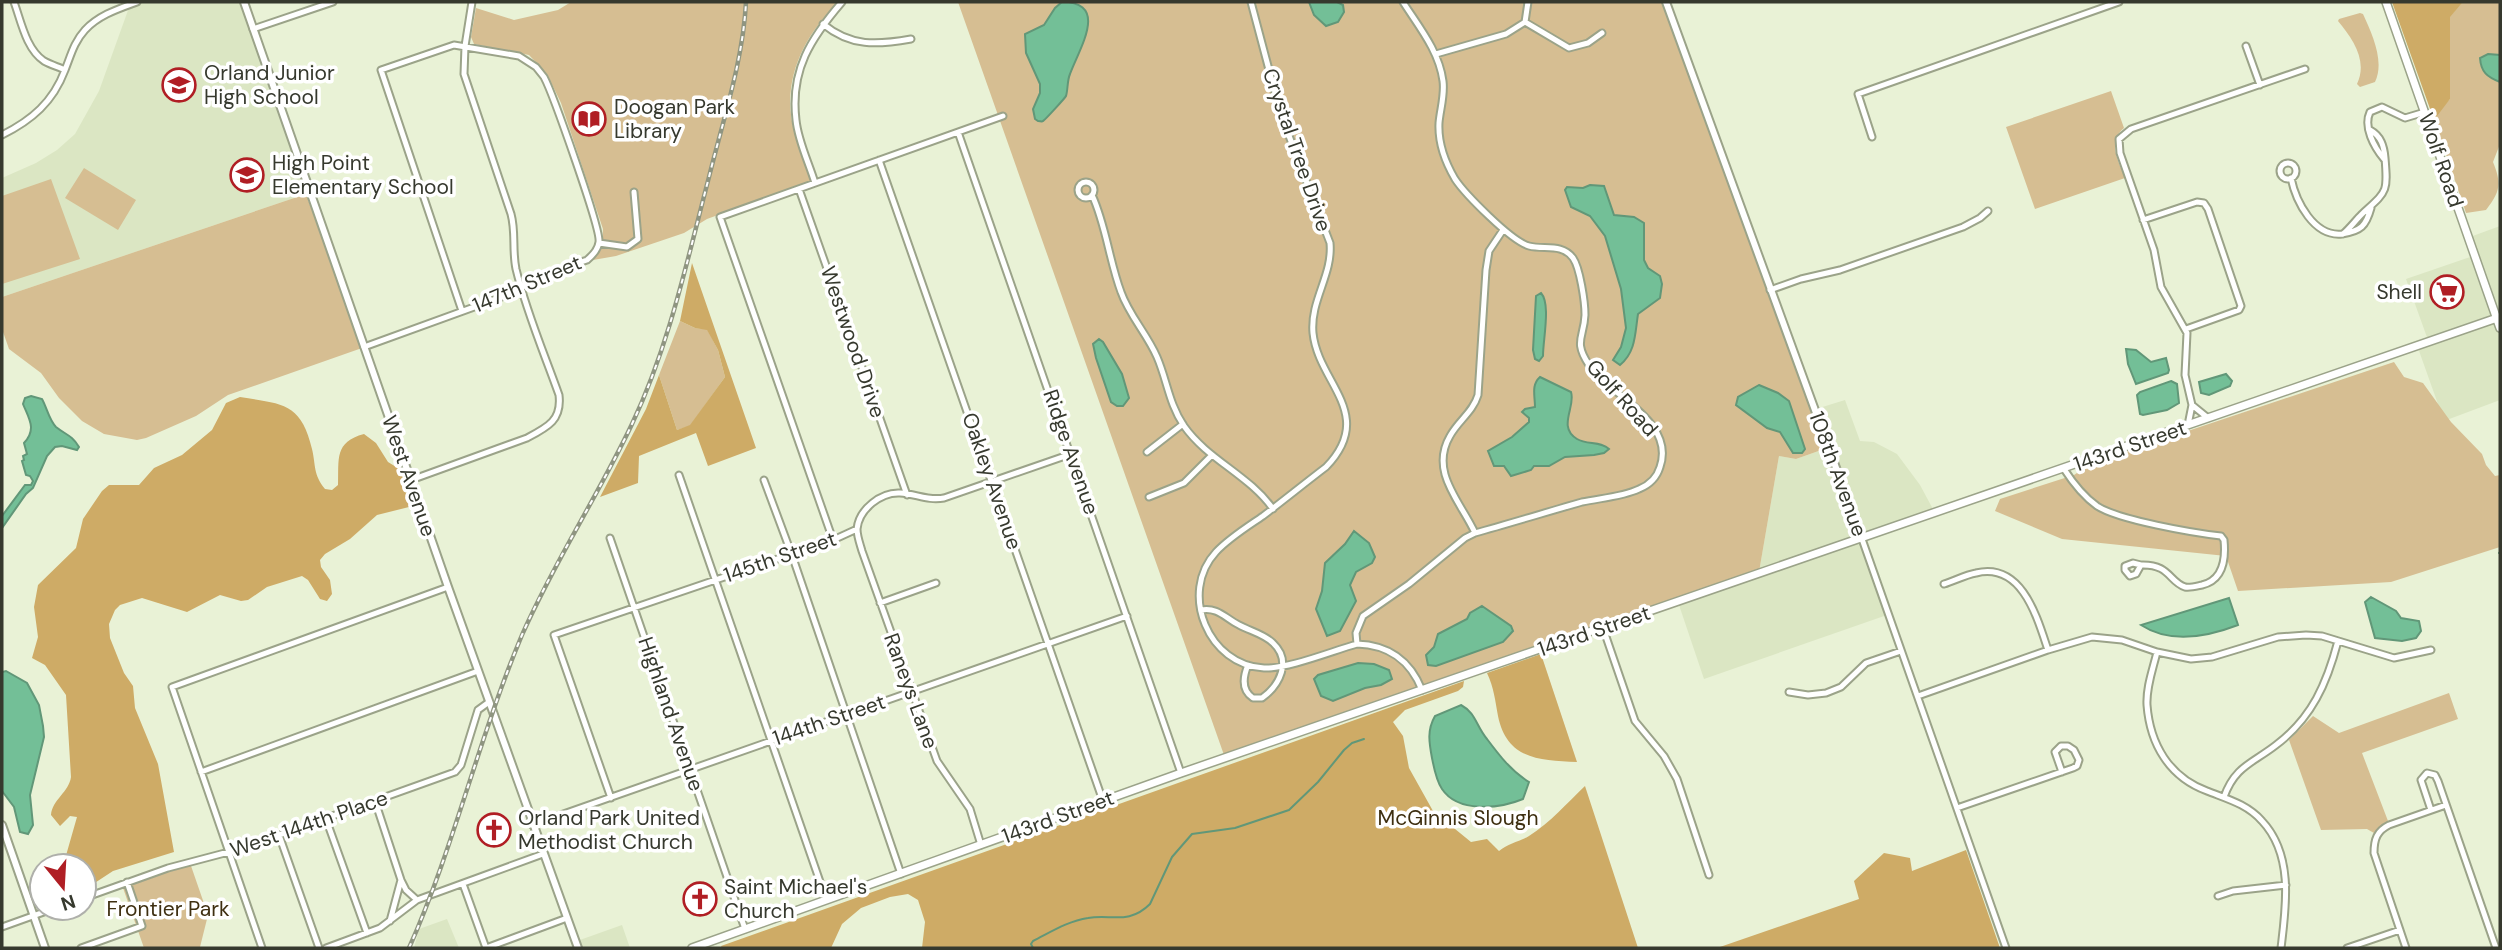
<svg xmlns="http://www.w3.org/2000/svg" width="2502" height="950" font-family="'DM Sans',sans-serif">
<rect width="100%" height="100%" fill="#e9f2d6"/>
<path fill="#dbe6c3" d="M131,2H242L306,194L2,297V178L36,163L57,150L75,134L99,91Z
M2500,226V315H2498L2470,237Z
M2473,256L2494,317L2428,340L2406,279Z
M2496,321L2500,334V400L2444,421L2418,348Z
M1845,400L1860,441L1874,442L1897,454L1920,485L1934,511L1864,536L1816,409Z
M1827,448L1860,537L1759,572L1779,456L1796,459Z
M1861,541L1887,615L1704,679L1679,605Z
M447,919L459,948H414L419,929Z
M622,925L630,948H580L577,941Z"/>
<path fill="#d6be92" d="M571,2H840C802,35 780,85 795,134C800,150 809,165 811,181L707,219L684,233L616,256L593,260L602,248L603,229L561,103L547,74L529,55L474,44L471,37L476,8L514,20L558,10Z
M958,2H1666L1827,448L1796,459L1779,456L1759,572L1224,755Z
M2463,2H2500V55L2488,54L2495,80L2500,82V144L2493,162C2502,184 2500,192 2486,210L2466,213L2433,116L2450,99V16Z
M2360,13L2363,14C2372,34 2385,61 2375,82L2360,87L2357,84C2368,61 2353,39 2338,21L2339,19Z
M2111,91L2124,128C2107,142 2118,160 2125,178L2035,209L2006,127Z
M84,168L136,200L118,230L65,198Z
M51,179L80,259L2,284V196Z
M306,194L362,348L228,395L196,416L146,438L137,440L104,434L82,421L59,398L41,373L9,349L2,329V297Z
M680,321L695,328L707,329L718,350L725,377L690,426L677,430L659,375Z
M2394,362L2404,377L2423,383L2451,422L2482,454L2486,465L2495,476L2500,475V547L2391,582L2238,591L2226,556L2062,539L1995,511L2000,499L2074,475L2083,469L2111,462L2128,451Z
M2449,693L2458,719L2362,753L2388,821L2374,833L2367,829L2321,830L2289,740L2313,716L2339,733Z
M190,863L208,915L200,947L144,948L122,885Z"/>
<path fill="#ceab66" d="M2392,2H2463L2450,17V99L2434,120Z
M692,263L756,448L708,466L696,433L639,456L638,483L600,497L646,409L659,375L677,430L690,425L725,377L718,350L707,330L695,328L680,321Z
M240,397C282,404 301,402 312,449C316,466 313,474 325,489L332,490L338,485C339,459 334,442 364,434L376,443L388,462L401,470L413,506L377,515L350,539L325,554L320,560L321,567L330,580L332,594L327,601L320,599L308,580L302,576L267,587L248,600L241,601L220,595L187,612L142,598L120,605L115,610L109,624L110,638L124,673L133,686L135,708L158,764L174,852L113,871L84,890V866H63L77,817L70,816L60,826L51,815C52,800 69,792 71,777L66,695L45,665L32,658L38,637L34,607L38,585L76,548L83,519L102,491L109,485H139L154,468L182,455L212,430L226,403Z
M1541,654L1577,762C1540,760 1507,760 1498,716C1495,700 1494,688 1487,673Z
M1464,681L1463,687L1458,691L1405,710L1393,722L1403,736L1409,768L1433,811L1471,842L1487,839L1499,851C1508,843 1519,842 1529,836C1550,823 1567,803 1585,786L1638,948H922L925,922L918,900L908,894L890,897L861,908L842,924L831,948H722L721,946Z
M1966,850L2000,948H1717L1859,899L1854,881L1884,853L1910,858L1912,871Z"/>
<path fill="#73bf97" stroke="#619778" stroke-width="2" d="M1062,2C1110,2 1079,49 1070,74C1067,81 1068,90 1066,96C1065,98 1045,120 1043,121C1042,122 1040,121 1038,121L1035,119L1033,109L1040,93V84L1026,53L1025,34L1044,25L1055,8Z
M1309,2H1337L1343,5L1344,12L1338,22L1326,26L1314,15Z
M2488,54L2500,55V82C2487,77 2481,72 2480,58Z
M1590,185L1604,186L1614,215L1634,217L1644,223V260L1648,268L1660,276L1662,284L1660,298L1638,314C1635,333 1636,352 1620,365L1613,360L1621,347L1626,328L1621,289L1605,236L1590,216L1571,207L1565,190L1567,187L1583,188Z
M1541,293C1551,304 1543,339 1543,356L1539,361L1535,359L1533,350L1536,296Z
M1099,339L1103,342L1122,374L1129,398L1123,406H1117L1111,402L1096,358L1093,344Z
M2126,349L2136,350L2151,362L2166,358L2169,370L2168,373L2136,384L2128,364Z
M2226,374L2232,381L2230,386L2209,395L2201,393L2199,382Z
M1540,377L1571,392C1576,407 1557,427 1577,439C1587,445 1601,441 1609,449L1604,453L1594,455L1565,457L1549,466H1534L1531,470L1511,476L1504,466H1494L1488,451L1512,437L1529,422V418L1522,412L1525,409L1535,407C1535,396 1531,385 1540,377Z
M2171,381L2177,384L2179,403L2167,410L2143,415L2140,414L2137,395L2140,392Z
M1759,385L1778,393L1789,401L1805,449L1802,453H1793L1780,432L1767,428L1736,405L1738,397Z
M31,396L42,399C47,408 49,420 56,427C66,435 72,435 79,447L77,450L62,446L55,447L47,456L33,488L26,494L2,528V516L25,485H31L33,481L30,476L26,475L22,461L24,460L23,456L27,454L24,443C37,429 29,419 23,404L25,398Z
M1354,531L1369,543L1375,557L1372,563L1356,572L1350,585L1356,601L1340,631L1327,636L1316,609L1322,591L1325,563L1345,544Z
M2371,597L2396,611L2401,618L2419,621L2421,631L2416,638L2402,641L2375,638L2365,602Z
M2229,598L2238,625C2207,637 2170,644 2141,625Z
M1482,606L1511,626L1513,631L1503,642L1436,666L1428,665L1426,655L1434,647L1438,634L1467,619L1470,613Z
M1358,663L1374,664L1389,670L1392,679L1381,685L1365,688L1333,701L1321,696L1314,679L1318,675Z
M6,671L27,683L39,705L43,726L44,737L30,795L33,825L28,834L20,832L14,807L2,791V672Z
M1461,705C1476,713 1476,726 1487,739C1499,755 1511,771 1529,782L1523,799C1499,809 1458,813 1442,789C1436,780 1434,768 1432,758C1429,742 1427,730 1435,716Z"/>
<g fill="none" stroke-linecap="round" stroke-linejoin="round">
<path stroke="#619778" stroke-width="2" d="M2499,553L2500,552
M1033,948L1031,944L1033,941C1051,932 1068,921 1088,918C1111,914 1129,925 1150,904L1172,857L1192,834L1235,828L1289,810L1318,782L1344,750L1352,743L1364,739"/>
<defs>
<path id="minor" d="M14,2C21,21 26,49 44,61C51,65 59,67 65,70
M1251,2L1281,115L1330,243C1333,275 1310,300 1313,333C1318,383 1377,414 1326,467C1305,483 1284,500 1263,516C1247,527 1229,538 1216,552C1178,593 1209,666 1264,668C1288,669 1332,651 1357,644C1389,645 1410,660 1422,690
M1525,22L1569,48L1588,43L1602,33
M823,24C851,47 877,45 911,39
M253,29L333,2
M2246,46L2260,85
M1436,54L1506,34L1525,22L1528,2
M958,132L1181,773
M2,135C32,120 53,102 65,70C71,55 74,42 85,30C99,15 118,9 137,2
M1872,137L1858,94L2119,2
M2384,159C2374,147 2363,127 2370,112L2382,107L2405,118L2425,112
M879,160L1103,801
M2280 171a8 8 0 1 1 16 0a8 8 0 1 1-16 0Z
M2291,178C2296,202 2314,237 2342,234C2361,231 2366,226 2371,208
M1078 190a8 8 0 1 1 16 0a8 8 0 1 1-16 0Z
M815,183C809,163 798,141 796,120C790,70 811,38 842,2
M799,189L907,495
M1092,195C1106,225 1109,260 1121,292C1129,315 1147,334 1157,357C1167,380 1169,404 1184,426C1208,460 1249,475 1273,509
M2143,220L2197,202L2204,203L2208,209L2241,306L2239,310L2186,329
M2343,234C2350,228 2355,221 2362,214C2387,191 2388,193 2385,158C2384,146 2381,136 2370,130
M599,243L627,247L638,239L634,192
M1770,290L1801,279L1840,270L1963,227L1980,218L1988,211
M364,347L521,290L526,281L587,260C593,255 598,250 599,242C601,229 553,94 544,77L536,67L519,56L454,45L381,70L462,311
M2192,405L2208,418
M2188,425L2192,405L2185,375L2187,333L2161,287L2154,250L2120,153L2119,139L2131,129L2305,69
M1147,452L1183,424
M2064,469C2073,483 2083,496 2097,506C2118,520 2194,533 2221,536L2224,540C2226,560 2223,580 2202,585C2197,586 2190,588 2185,587C2169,582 2170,564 2141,565L2136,574L2130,576L2125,570V566L2133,563L2141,565
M679,475L826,899
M411,480L527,438C548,427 562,420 559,395C544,353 526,311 516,269C512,250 516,232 511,214L464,74L465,46L472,2
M764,480L793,558L901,874
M1149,497L1184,483L1211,456
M1475,533C1461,502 1429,472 1450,436C1458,421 1473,412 1478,395L1486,270L1489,251L1503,230
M610,538L745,929
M1862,539L2006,948
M833,540L720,217L1003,116
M1944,584C1954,581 1965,575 1976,573C2022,562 2037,617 2048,650
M880,603L936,583
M1201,610C1218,607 1225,618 1239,625C1250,631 1264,634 1273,643C1292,661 1280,685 1262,698H1253C1241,690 1243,677 1248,665
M1603,628L1635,721L1664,756L1677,779L1709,875
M1357,644L1356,633L1363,616L1409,584L1465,538L1475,533C1511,523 1547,512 1582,502C1601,498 1622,497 1639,489C1649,485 1657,477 1660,467C1676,421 1609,395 1589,365C1573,341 1584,338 1585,315C1585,302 1580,268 1573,258C1562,243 1544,250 1529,246C1511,241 1465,194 1455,179C1445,162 1438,143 1439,123C1440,110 1445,95 1443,81C1439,51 1419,27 1403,2
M2157,652C2153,669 2146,687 2147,705C2150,744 2169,777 2207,791C2227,799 2247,804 2262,821C2294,855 2286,907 2281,948
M1789,692L1808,695L1826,693L1841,687L1866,663L1901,651
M1918,696L2048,650L2092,637L2122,640L2157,652L2191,659L2212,657L2278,637L2306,635L2322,636L2394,658L2431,650
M201,772L478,671
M2224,797C2235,766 2253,763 2276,745C2312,718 2327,683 2338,641
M611,798L554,635L833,540L857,529
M375,801L401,880L406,890L417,900
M1957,808L2073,768L2077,766L2079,760L2074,750L2068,746H2061L2055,752L2062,772
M2431,810L2421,780L2427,773L2435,775L2438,781L2496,948
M326,819L367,933
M532,825L1127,616
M279,835L319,948
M981,845L970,809L937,761L862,551C860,544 857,536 857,529C859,509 881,492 900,493C916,494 928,501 944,498L1071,454
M463,884L486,948
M2218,896L2233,891L2286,885
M84,898L168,868L240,849L455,772L461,765L478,710L489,702
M390,921L401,880
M2,927L55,908
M81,948L142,926L127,882
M262,948L172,687L448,587
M326,948L380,928L417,900L543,854
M486,948L567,918
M2347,948L2400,930
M2406,948L2374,853C2374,839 2377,831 2389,825L2446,805"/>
<path id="tertiary" d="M244,2L448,587L578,948
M1666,2L1862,539
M2,825L45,948"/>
<path id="secondary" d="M2386,2L2500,328
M692,948L1181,773L2500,317"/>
</defs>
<use href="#minor" stroke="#9ba389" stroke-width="9"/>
<use href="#tertiary" stroke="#9ba389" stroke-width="10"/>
<use href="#secondary" stroke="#9ba389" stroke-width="10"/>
<use href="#minor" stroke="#fff" stroke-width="5"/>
<use href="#tertiary" stroke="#fff" stroke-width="6"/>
<use href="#secondary" stroke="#fff" stroke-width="7"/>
<defs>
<path id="rail" d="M409,948C454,847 479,737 522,635C554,562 598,496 632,424C669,346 687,261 709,177C723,120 743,61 746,2"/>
</defs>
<use href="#rail" stroke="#8f9581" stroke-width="4.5"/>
<use href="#rail" stroke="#fff" stroke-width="2" stroke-dasharray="5" stroke-linecap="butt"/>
</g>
<defs>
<symbol id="school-ring" viewBox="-11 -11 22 22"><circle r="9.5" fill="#fff" stroke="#b01e24" stroke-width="1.5"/><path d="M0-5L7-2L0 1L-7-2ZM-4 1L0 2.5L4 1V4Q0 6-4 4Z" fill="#b01e24"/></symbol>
<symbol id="library-ring" viewBox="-11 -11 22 22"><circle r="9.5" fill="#fff" stroke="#b01e24" stroke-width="1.5"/><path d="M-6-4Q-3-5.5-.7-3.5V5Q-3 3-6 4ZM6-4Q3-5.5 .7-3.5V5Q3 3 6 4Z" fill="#b01e24"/></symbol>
<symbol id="supermarket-ring" viewBox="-11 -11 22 22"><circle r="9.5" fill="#fff" stroke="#b01e24" stroke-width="1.5"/><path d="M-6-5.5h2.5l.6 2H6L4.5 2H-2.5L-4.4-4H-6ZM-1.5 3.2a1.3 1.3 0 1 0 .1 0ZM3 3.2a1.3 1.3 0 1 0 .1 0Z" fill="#b01e24"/></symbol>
<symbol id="church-ring" viewBox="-11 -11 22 22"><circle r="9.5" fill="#fff" stroke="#b01e24" stroke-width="1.5"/><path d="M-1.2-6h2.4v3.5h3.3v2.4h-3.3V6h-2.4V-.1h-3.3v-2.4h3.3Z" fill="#b01e24"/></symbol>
</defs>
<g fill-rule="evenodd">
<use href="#school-ring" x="160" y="66" width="38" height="38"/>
<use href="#library-ring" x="570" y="100" width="38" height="38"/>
<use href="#school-ring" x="228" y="156" width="38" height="38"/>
<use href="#supermarket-ring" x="2428" y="273" width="38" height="38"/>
<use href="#church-ring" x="475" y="811" width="38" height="38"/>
<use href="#church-ring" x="681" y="880" width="38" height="38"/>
</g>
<g text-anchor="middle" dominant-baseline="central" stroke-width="7" stroke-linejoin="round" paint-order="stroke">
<g font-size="21" fill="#36392e" stroke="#fff" text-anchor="start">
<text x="204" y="73">Orland Junior<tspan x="204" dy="24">High School</tspan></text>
<text x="614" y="107">Doogan Park<tspan x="614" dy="24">Library</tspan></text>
<text x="272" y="163">High Point<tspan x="272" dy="24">Elementary School</tspan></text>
<text x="2422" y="292" text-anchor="end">Shell</text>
<text x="518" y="818">Orland Park United<tspan x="518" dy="24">Methodist Church</tspan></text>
<text x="724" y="887">Saint Michael's<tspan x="724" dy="24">Church</tspan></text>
</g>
<g font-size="21" fill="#36392e" stroke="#fff">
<text transform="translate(1297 150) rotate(71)">Crystal Tree Drive</text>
<text transform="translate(2441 160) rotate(71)">Wolf Road</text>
<text transform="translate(527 284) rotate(-23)">147th Street</text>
<text transform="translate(853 342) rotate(71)">Westwood Drive</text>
<text transform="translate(1622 398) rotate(48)">Golf Road</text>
<text transform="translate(2130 446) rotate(-19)">143rd Street</text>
<text transform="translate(1071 452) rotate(71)">Ridge Avenue</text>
<text transform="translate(1838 474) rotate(70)">108th Avenue</text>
<text transform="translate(409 476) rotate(71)">West Avenue</text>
<text transform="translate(992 481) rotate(71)">Oakley Avenue</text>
<text transform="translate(780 557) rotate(-19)">145th Street</text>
<text transform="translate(1594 631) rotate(-19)">143rd Street</text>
<text transform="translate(911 691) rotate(70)">Raneys Lane</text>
<text transform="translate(671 714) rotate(71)">Highland Avenue</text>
<text transform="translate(829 720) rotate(-19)">144th Street</text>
<text transform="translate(1058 817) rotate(-20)">143rd Street</text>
<text transform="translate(309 824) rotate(-19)">West 144th Place</text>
</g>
<g font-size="21" fill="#3e2f11" stroke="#fff">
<text x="1458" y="818">McGinnis Slough</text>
<text x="168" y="909">Frontier Park</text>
</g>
</g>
<rect width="2502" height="950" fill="none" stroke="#36392e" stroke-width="7"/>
<g transform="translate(63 887) rotate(162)"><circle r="33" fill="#ffffff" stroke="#afb0ab" stroke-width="2"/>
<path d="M0-5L12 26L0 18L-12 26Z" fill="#b01e24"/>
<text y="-10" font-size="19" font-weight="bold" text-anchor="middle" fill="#36392e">N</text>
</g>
</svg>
